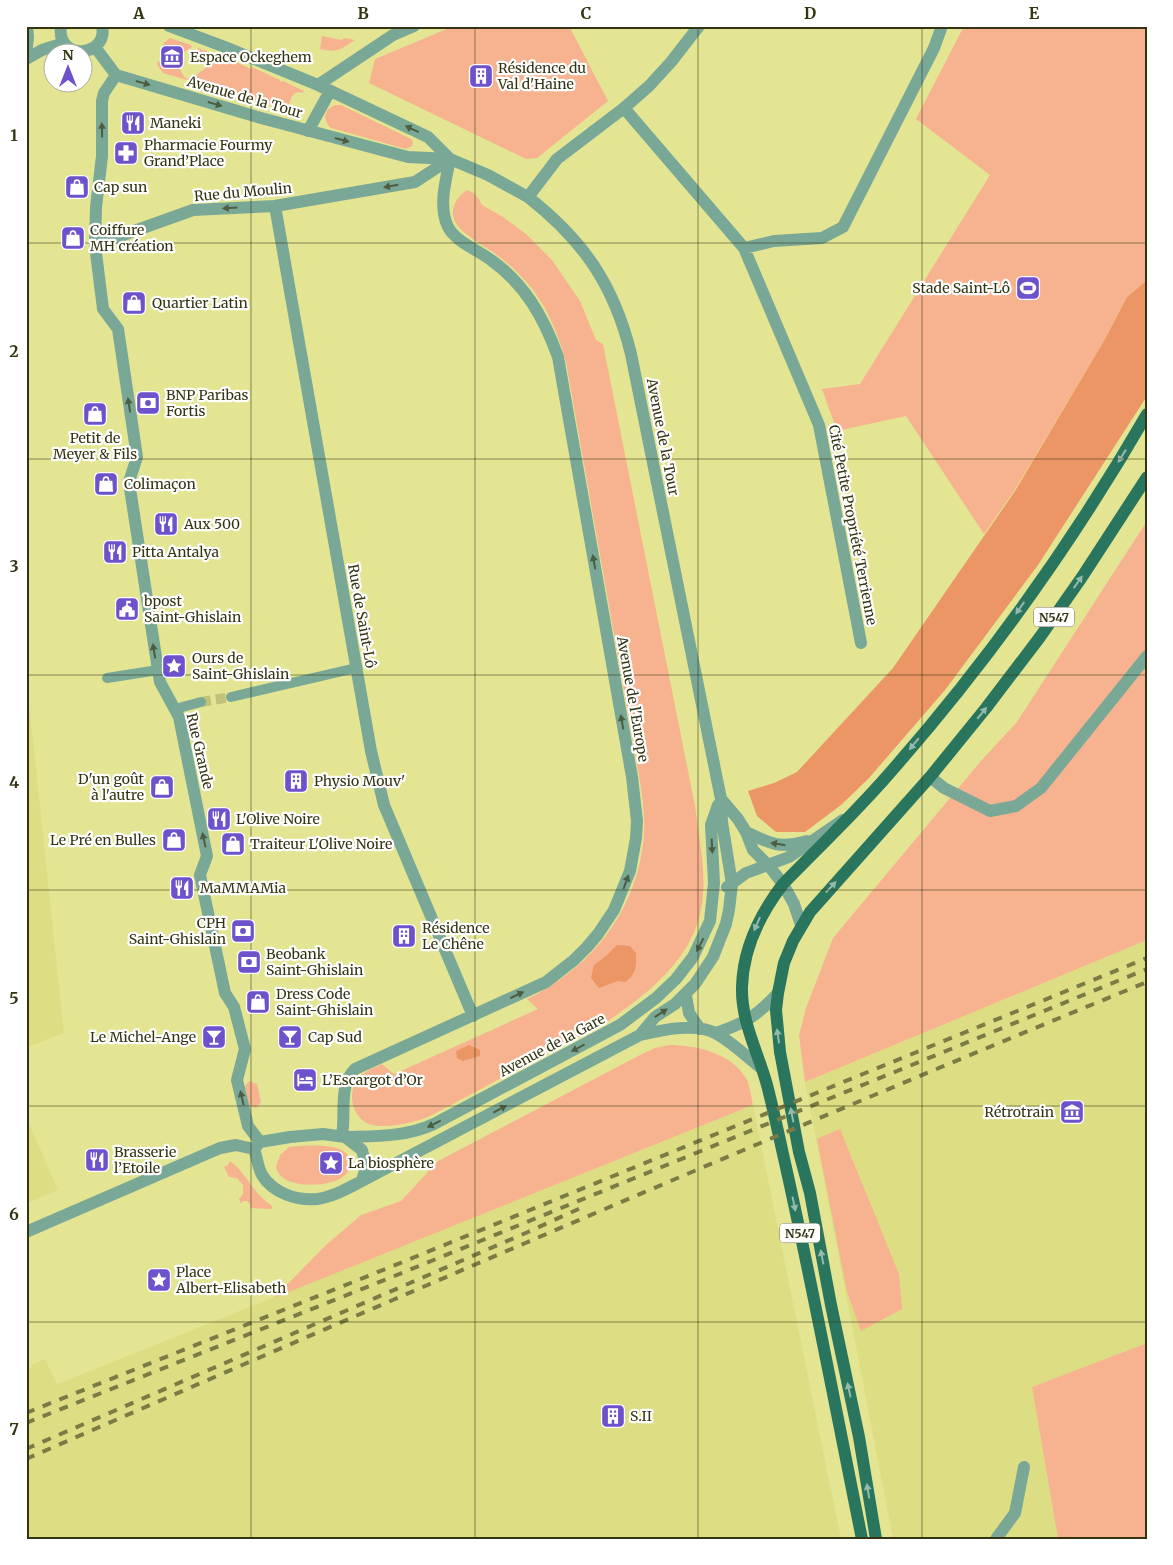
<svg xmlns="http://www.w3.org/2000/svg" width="1173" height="1565" font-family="Merriweather,serif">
<rect width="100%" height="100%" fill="#e4e593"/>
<path fill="#ddde83" d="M26,696H28L31,720L64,1033L26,1048Z
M1147,940V1343L1032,1387L1058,1539H893L805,1082Z
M753,1105L841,1539H26V1370L32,1367L31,1365L45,1359L57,1384Z
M26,1116L58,1190L26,1204Z"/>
<path fill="#f7b38f" d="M454,26H569L608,101L537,158L526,159L369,83L375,59Z
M964,26H1147V280L1127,297L1105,339L1014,491L984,534L906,416L837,431L822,389L860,384L990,175L916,119Z
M322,36L342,40L344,38L355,40C340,50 337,53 320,49Z
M170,38L191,45L192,47L180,54L179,52L161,50L164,43Z
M197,48L223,56L251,69L252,67L280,80V82L283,81L304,91L303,93C293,90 292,97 289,104L293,111L163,73L157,64L158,61L161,63L176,67L178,66L185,78L190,79L206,68L207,64Z
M335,105H341L411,139L413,142L412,146L406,149L331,128C322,120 324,109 335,105Z
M467,190L474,193L479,199L482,205L503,217L526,234L552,260L580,301L596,340L603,344L695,806C699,835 705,865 703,894C700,953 652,991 608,1021L434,1114C419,1122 386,1130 369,1124C352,1117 346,1092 359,1078C364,1071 374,1068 382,1064L394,1074L538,1009L527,999C593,967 639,908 644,833C645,814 642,795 639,776L566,362C553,316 536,284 497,255C486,247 465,236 457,225C448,212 455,198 467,190Z
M1147,521V940L805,1082L799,1035L806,1008L833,938L980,762L1017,722Z
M669,1045C696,1045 731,1053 746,1078C750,1085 751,1097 753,1105L274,1298L326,1245L361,1215L401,1201L438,1161L642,1054L655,1048Z
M249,1081L257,1084L261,1102L256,1108L249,1105L245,1086Z
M840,1129L899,1274L902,1309L861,1331L847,1292L817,1139Z
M289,1147C304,1146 350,1140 350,1163C350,1168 348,1173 344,1176C330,1188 280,1190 276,1167L280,1155Z
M230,1161C246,1172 252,1193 272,1206V1209L250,1208V1204L247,1201H243L241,1204L239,1199L243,1194V1185L237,1178L229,1177L224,1167L228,1165Z
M1147,1343V1539H1058L1032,1387Z"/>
<path fill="#ec9565" d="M1147,280V396L1038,565L945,690L869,778L841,805L805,832H776L757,816L748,791L774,783L797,772L893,668L1015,491L1105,339L1127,297Z
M617,945L630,946L636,953C636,966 637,974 625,982L618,981L599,988L591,978L594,965L607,955Z
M469,1045L480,1050V1056L463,1061L457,1058L456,1051Z"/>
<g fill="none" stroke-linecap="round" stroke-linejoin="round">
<path stroke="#c1c279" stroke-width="10" stroke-dasharray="10 5" stroke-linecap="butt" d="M201,702L231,697"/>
<path stroke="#7aa897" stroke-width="10" d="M107,678L158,670
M231,697L356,668
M175,709L201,702"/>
<path stroke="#7aa897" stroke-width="12" d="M61,26C56,62 109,57 102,26
M169,26L225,47L318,85L428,137L450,159L488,175L528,197
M95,47L116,75
M26,56L28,37L27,26
M26,59L42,50L64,43
M116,75L104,93L102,101V156L96,207L95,245L103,309L118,329L137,457L129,482L158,670L160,682L179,717L207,856L200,875L225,993L234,1007L245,1049L237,1080L248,1126L260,1142
M116,75L261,118L408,157L450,159
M318,85L393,35L414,26
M624,108L744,248L819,425L861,643
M308,131L330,91
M275,206L371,751L384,805L473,1016
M95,245L193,210L275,206L415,182L450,159
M744,248L774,241L822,238L843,227L934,48L942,26
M930,777L944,788L990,811L1016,806L1041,788L1147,656
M342,1136C346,1115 338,1085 355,1069L546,982L574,960L587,947L598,934L614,910L630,871L636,838L637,821L632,777L558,357C544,318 525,284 491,260C478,250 456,242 448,227C438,206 446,180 450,159
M996,1539L1015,1513L1024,1467"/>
<path stroke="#7aa897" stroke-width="12" d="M721,799L738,819L746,832L753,850L769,866L783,884L794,904L801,925
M746,832C771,844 779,849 807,841
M727,887L746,873L789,857L843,820
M686,995L689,1013L700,1029
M716,1033C745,1023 757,1016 778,993
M640,1035L655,1017L675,1004L695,984L713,957L726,924L729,910L732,884L722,822L721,799L631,354C614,285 584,241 528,197L557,159L624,108L649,86L671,62L699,26
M345,1137C376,1136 406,1137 434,1124L620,1025L656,998L676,979L693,957L710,921L714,883L711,825L718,805
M254,1149C257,1157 258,1168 262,1175C273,1193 297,1201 317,1199C333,1197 348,1188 362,1181L640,1035C662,1030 697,1022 717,1034C733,1043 747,1057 761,1068
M254,1149L260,1142L290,1137L323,1134L345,1137L362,1150L366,1167L362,1181
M26,1232L220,1148L236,1145L254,1149"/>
<path stroke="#29755d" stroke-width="12" d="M862,1539C836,1411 812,1282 783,1154C778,1131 773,1108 767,1085C758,1052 741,1022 742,987C743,947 760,914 783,884C818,848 855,813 888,775C986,664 1073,542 1147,414
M876,1539L859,1437L831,1305L810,1193L799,1152L780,1052L776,1010L778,993L784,963L793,941L810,912L930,777L986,708L1040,637L1082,577L1147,477"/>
<path stroke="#7a7b45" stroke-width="4" stroke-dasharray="9 9" stroke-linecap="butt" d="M26,1413L388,1268L1147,958
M26,1423L392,1277L1147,969
M26,1449L528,1232L585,1206
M26,1459C398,1297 771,1136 1147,982"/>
</g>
<defs><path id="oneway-solid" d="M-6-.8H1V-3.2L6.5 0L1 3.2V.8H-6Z" transform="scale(1.25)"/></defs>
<g fill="#4c5d41">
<use href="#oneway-solid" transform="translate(143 83) rotate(16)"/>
<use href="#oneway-solid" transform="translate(215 104) rotate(16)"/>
<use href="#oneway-solid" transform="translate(412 129) rotate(-155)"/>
<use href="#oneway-solid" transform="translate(102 130) rotate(-91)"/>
<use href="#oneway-solid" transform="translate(342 140) rotate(15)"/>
<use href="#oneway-solid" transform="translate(391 186) rotate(170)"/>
<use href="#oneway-solid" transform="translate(230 208) rotate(177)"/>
<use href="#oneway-solid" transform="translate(129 405) rotate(-99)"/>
<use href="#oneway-solid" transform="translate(594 562) rotate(-100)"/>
<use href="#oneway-solid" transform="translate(154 651) rotate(-100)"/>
<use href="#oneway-solid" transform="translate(622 722) rotate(-100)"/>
<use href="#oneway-solid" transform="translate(204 840) rotate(-102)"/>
<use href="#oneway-solid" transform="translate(778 844) rotate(-171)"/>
<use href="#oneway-solid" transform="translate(712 846) rotate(87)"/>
<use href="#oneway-solid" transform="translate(626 882) rotate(-70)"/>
<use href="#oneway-solid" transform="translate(700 945) rotate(117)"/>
<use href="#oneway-solid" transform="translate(517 995) rotate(-25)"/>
<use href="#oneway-solid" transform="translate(661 1013) rotate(-33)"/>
<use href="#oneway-solid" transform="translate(578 1048) rotate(152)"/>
<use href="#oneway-solid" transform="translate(242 1098) rotate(-103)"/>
<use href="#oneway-solid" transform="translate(500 1109) rotate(-28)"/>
<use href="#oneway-solid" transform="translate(434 1124) rotate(154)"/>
</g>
<g fill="#94baae">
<use href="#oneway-solid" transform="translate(1122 456) rotate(122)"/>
<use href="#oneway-solid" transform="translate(1078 582) rotate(-55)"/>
<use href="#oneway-solid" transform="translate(1020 608) rotate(125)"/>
<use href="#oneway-solid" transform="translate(982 713) rotate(-51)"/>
<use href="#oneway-solid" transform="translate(914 744) rotate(130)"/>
<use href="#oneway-solid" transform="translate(831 887) rotate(-47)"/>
<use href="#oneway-solid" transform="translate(757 924) rotate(114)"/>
<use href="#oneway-solid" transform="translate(778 1036) rotate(-98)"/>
<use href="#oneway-solid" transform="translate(792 1115) rotate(-101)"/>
<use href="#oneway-solid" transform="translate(794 1204) rotate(78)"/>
<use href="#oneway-solid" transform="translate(822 1257) rotate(-101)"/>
<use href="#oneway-solid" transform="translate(849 1390) rotate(-102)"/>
<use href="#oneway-solid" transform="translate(868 1491) rotate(-100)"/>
</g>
<path fill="none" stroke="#343412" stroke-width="1" stroke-opacity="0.55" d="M251,26V1539M475,26V1539M698,26V1539M922,26V1539M26,243H1147M26,459H1147M26,675H1147M26,890H1147M26,1106H1147M26,1322H1147"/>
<defs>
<symbol id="museum-square" viewBox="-11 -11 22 22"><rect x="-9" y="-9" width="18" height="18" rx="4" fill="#6d52cc" stroke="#fff"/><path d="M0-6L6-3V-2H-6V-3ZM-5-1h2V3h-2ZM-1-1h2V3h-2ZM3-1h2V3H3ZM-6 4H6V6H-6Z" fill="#fff"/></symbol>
<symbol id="building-square" viewBox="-11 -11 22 22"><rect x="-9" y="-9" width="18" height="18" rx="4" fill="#6d52cc" stroke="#fff"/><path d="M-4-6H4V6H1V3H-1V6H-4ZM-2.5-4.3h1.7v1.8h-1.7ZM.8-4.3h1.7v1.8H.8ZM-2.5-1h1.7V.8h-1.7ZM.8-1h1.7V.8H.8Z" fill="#fff"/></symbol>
<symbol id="restaurant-square" viewBox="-11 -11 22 22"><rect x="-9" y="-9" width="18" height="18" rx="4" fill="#6d52cc" stroke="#fff"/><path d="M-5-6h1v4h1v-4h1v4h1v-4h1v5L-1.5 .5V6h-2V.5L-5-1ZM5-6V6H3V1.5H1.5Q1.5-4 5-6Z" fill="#fff"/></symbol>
<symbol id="pharmacy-square" viewBox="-11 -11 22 22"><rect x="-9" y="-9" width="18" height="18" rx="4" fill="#6d52cc" stroke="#fff"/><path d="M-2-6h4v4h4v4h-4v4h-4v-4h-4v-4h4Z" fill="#fff"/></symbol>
<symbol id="shop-square" viewBox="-11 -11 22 22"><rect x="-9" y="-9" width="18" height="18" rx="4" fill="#6d52cc" stroke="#fff"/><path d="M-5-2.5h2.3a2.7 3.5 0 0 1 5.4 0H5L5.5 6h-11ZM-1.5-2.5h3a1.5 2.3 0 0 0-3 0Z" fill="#fff"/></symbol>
<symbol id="stadium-square" viewBox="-11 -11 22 22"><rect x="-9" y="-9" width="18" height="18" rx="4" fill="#6d52cc" stroke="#fff"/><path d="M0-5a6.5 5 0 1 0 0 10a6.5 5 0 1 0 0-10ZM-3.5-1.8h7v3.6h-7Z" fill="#fff"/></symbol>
<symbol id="bank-square" viewBox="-11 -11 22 22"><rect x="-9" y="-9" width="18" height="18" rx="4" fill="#6d52cc" stroke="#fff"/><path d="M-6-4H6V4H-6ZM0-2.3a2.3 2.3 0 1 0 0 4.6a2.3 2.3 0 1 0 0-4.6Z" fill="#fff"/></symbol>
<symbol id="civic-square" viewBox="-11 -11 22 22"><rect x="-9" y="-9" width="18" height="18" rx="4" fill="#6d52cc" stroke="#fff"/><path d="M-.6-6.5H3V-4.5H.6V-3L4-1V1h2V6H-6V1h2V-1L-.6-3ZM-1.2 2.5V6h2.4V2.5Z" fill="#fff"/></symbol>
<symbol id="sight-square" viewBox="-11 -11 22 22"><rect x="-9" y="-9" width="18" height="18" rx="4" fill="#6d52cc" stroke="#fff"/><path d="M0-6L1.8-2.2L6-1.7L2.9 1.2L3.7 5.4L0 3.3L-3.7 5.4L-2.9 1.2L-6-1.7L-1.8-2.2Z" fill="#fff"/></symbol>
<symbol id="bar-square" viewBox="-11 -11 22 22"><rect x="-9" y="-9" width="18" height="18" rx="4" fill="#6d52cc" stroke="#fff"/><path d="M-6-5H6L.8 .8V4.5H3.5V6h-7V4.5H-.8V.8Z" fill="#fff"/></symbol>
<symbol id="hotel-square" viewBox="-11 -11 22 22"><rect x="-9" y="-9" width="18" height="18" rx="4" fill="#6d52cc" stroke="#fff"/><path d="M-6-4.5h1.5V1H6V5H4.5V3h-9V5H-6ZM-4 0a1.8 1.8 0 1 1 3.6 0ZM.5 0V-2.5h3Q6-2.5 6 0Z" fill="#fff"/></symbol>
</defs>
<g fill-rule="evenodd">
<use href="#museum-square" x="158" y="43" width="28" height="28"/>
<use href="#building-square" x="467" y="62" width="28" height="28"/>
<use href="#restaurant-square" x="119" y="109" width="28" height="28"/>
<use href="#pharmacy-square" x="112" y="139" width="28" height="28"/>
<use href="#shop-square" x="63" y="173" width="28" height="28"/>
<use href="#shop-square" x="59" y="224" width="28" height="28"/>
<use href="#stadium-square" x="1014" y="274" width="28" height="28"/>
<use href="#shop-square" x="120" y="289" width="28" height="28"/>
<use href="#bank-square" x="134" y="389" width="28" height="28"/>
<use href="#shop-square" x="81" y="400" width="28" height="28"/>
<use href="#shop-square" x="92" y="470" width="28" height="28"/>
<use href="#restaurant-square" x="152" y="510" width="28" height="28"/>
<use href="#restaurant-square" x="101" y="538" width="28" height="28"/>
<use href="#civic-square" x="113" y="595" width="28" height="28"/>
<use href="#sight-square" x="160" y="652" width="28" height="28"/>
<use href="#building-square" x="282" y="767" width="28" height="28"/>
<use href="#shop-square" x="148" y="773" width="28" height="28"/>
<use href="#restaurant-square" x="205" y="805" width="28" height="28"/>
<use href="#shop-square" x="160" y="826" width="28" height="28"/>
<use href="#shop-square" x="219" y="830" width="28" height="28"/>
<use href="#restaurant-square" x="168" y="874" width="28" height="28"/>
<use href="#bank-square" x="229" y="917" width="28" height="28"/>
<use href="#building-square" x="390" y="922" width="28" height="28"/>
<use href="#bank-square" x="235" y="948" width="28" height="28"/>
<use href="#shop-square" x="244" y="988" width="28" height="28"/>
<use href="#bar-square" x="200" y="1023" width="28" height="28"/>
<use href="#bar-square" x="276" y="1023" width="28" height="28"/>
<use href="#hotel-square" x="291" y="1066" width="28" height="28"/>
<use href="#museum-square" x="1058" y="1098" width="28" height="28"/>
<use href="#restaurant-square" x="83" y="1146" width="28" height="28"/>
<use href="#sight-square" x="317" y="1149" width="28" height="28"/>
<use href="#sight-square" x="145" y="1266" width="28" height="28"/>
<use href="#building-square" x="599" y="1402" width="28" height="28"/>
</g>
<g text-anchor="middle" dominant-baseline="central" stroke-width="4.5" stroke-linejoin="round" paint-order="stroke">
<g fill="#fff" stroke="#717159" stroke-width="1">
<rect x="1034" y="607.5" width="40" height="19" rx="4"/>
<rect x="780" y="1223.5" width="40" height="19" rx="4"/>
</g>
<g font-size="12" font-weight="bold" fill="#343412">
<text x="1054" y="617">N547</text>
<text x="800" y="1233">N547</text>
</g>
<g font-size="14" fill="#343412" stroke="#fff" text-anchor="start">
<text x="190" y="57">Espace Ockeghem</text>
<text x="498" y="68">Résidence du<tspan x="498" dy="16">Val d'Haine</tspan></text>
<text x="150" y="123">Maneki</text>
<text x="144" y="145">Pharmacie Fourmy<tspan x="144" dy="16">Grand’Place</tspan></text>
<text x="94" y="187">Cap sun</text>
<text x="90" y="230">Coiffure<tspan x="90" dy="16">MH création</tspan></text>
<text x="1010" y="288" text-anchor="end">Stade Saint-Lô</text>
<text x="152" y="303">Quartier Latin</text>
<text x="166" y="395">BNP Paribas<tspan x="166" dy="16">Fortis</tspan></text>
<text x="95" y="438" text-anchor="middle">Petit de<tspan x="95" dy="16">Meyer &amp; Fils</tspan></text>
<text x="124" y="484">Colimaçon</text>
<text x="184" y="524">Aux 500</text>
<text x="132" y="552">Pitta Antalya</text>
<text x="144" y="601">bpost<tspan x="144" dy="16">Saint-Ghislain</tspan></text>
<text x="192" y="658">Ours de<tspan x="192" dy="16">Saint-Ghislain</tspan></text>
<text x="144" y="779" text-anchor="end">D'un goût<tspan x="144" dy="16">à l'autre</tspan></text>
<text x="314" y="781">Physio Mouv'</text>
<text x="236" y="819">L'Olive Noire</text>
<text x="156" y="840" text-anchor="end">Le Pré en Bulles</text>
<text x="250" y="844">Traiteur L'Olive Noire</text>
<text x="200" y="888">MaMMAMia</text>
<text x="226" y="923" text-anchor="end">CPH<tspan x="226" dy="16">Saint-Ghislain</tspan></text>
<text x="422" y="928">Résidence<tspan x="422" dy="16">Le Chêne</tspan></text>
<text x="266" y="954">Beobank<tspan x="266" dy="16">Saint-Ghislain</tspan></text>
<text x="276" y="994">Dress Code<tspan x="276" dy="16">Saint-Ghislain</tspan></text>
<text x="196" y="1037" text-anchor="end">Le Michel-Ange</text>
<text x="308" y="1037">Cap Sud</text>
<text x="322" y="1080">L’Escargot d’Or</text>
<text x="1054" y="1112" text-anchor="end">Rétrotrain</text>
<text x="114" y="1152">Brasserie<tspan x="114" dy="16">l’Etoile</tspan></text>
<text x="348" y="1163">La biosphère</text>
<text x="176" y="1272">Place<tspan x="176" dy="16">Albert-Elisabeth</tspan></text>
<text x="630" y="1416">S.II</text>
</g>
<g font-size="14" fill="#343412" stroke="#fff">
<text transform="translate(245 97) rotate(16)">Avenue de la Tour</text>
<text transform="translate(243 192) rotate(-5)">Rue du Moulin</text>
<text transform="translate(663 437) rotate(79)">Avenue de la Tour</text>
<text transform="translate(853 525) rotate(79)">Cité Petite Propriété Terrienne</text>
<text transform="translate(362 616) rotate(80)">Rue de Saint-Lô</text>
<text transform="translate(633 699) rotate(80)">Avenue de l'Europe</text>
<text transform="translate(200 751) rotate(77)">Rue Grande</text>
<text transform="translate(552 1045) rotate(-28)">Avenue de la Gare</text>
</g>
</g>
<rect width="1173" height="1565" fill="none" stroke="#ffffff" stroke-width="55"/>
<g transform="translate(68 68)"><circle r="24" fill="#ffffff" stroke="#aeaea0"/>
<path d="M0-4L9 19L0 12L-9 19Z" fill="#6d52cc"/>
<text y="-8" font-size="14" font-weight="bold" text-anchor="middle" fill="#343412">N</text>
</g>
<rect x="28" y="28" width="1118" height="1510" fill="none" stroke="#343412" stroke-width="2"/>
<g font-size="16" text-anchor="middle" font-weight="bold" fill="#343412">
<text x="139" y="19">A</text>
<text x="363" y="19">B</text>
<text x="586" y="19">C</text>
<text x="810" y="19">D</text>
<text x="1034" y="19">E</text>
<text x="14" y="141">1</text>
<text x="14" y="357">2</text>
<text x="14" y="572">3</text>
<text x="14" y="788">4</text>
<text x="14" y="1004">5</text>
<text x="14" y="1220">6</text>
<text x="14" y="1435">7</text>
</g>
</svg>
